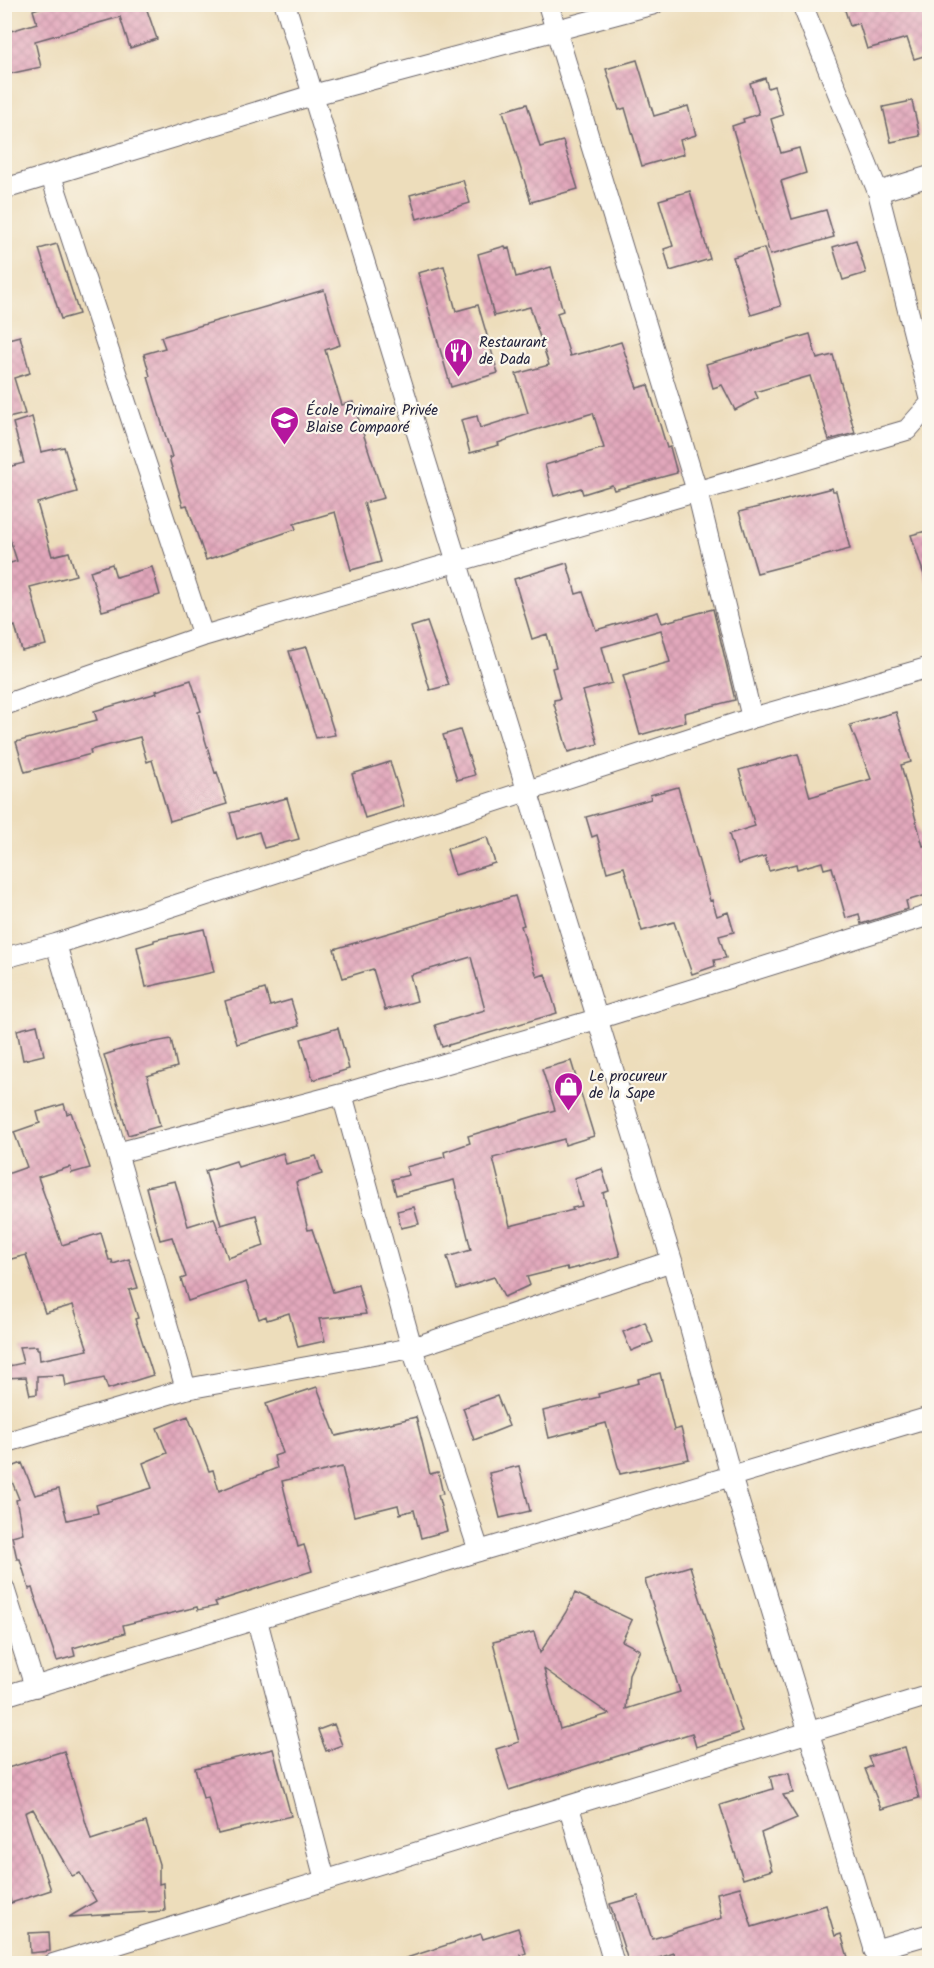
<svg xmlns="http://www.w3.org/2000/svg" width="934" height="1968" font-family="Kalam,sans-serif">
<defs>
<pattern id="building-cross-hatch" width="8" height="8" patternUnits="userSpaceOnUse" patternTransform="scale(1.5)"><rect width="8" height="8" fill="#e2a8bc"/><path d="M0 0l8 8M0 8l8-8" fill="none" stroke="#c290a2"/></pattern>
</defs>
<rect width="100%" height="100%" fill="#fbf7ec"/>
<filter id="ink" filterUnits="userSpaceOnUse"><feTurbulence type="fractalNoise" baseFrequency=".0167" numOctaves="2"/><feDisplacementMap in="SourceGraphic" scale="12" xChannelSelector="R" yChannelSelector="G"/><feConvolveMatrix kernelMatrix="1 2 1 2 8 2 1 2 1" color-interpolation-filters="sRGB"/></filter>
<filter id="wash" filterUnits="userSpaceOnUse"><feTurbulence type="fractalNoise" baseFrequency=".008" numOctaves="4" result="noise"/><feDisplacementMap in="SourceGraphic" scale="24" xChannelSelector="R" yChannelSelector="G"/><feGaussianBlur stdDeviation="1.35" result="paint"/><feColorMatrix in="noise" values="0 0 0 0 0 0 0 0 0 0 0 0 0 0 0 0 0 1.4 0 .05"/><feComposite in="paint" operator="in"/></filter>
<g filter="url(#wash)">
<rect width="100%" height="100%" fill="#edddbb"/>
<g id="blocks">
<path fill="url(#building-cross-hatch)" fill-rule="evenodd" d="M50,4H147V10L157,39L130,48L120,17L35,41L41,67L4,75V33L37,23L33,10Z
M843,4H930V54L914,59L907,38L867,49L859,23L850,26Z
M637,60L654,116L688,106L696,135L680,140L684,154L642,166L625,108L619,110L606,69Z
M765,78L768,88L774,86L783,115L771,119L781,153L799,148L806,173L781,181L792,219L826,210L834,237L770,255L732,126L744,122L743,119L759,114L750,83Z
M912,101L920,136L891,142L883,107Z
M527,104L540,147L563,141L578,189L531,202L503,111Z
M463,180L470,203L417,219L410,195Z
M690,191L710,259L670,271L664,249L673,246L659,200Z
M856,240L866,273L843,280L833,247Z
M57,244L79,314L61,319L39,249Z
M505,246L506,249L509,248L516,277L551,267L563,311L557,313L570,356L589,351V352L621,342L637,388L648,385L667,448L670,447L677,473L614,490L612,485L583,494L581,488L554,496L545,465L604,448L593,413L532,431L498,443L499,445L470,453L461,420L477,416L480,428L528,413L516,374L549,365L530,307L494,316L478,254Z
M764,248L781,306L751,315L733,257Z
M444,266L456,311L478,305L498,373L451,387L418,273Z
M324,290L340,345L325,350L342,405L353,402L384,498L364,503L381,562L351,570L335,512L294,524L296,529L206,560L187,505L183,506L169,458L172,457L148,377L150,376L144,354L165,348L161,337Z
M810,334L817,359L833,355L855,433L829,440L810,376L755,392L758,398L735,410L722,385L713,388L706,364Z
M20,336L30,373L14,378L25,414L4,419V340Z
M32,417L41,452L64,447L77,492L37,503L52,556L69,552L76,575L30,587L46,645L22,651L15,626L9,628L4,613V565L17,561L4,521V468L24,463L13,423Z
M832,488L833,491H836L850,549L757,573L739,512Z
M930,530V581H926L911,535Z
M567,563L576,594L583,592L596,630L658,612L662,623L713,609L735,700L684,713L686,722L640,735L623,675L670,662L661,630L602,647L612,683L583,691L598,744L568,752L554,704V700L560,699L552,668L556,667L547,634L532,639L514,579Z
M112,564L116,577L152,567L160,595L102,611L90,571Z
M427,622L449,685L430,690L411,627Z
M307,647L335,735L316,738L289,651Z
M191,680L201,711L198,712L204,736L215,773L217,772L227,804L170,821L152,760L147,762L140,737L90,750L91,754L25,772L16,742L97,720L94,711L157,693L156,691Z
M896,712L911,762L901,765L923,846L930,844V894L906,901L908,909L861,924L859,914L846,918L832,867L824,869L822,862L797,869L796,864L769,871L765,856L738,864L729,834L755,826L739,770L798,754L810,797L871,779L850,725Z
M460,730L475,775L457,780L443,735Z
M390,762L404,806L365,818L352,774Z
M678,787L710,901L712,900L717,916L728,912L734,932L719,936L726,958L714,960L715,966L692,974L674,922L642,931L624,867L607,872L597,835L592,837L586,817L651,799L650,795Z
M287,798L299,839L264,848L259,832L237,839L230,813Z
M487,837L495,863L455,875L447,849Z
M515,896L524,925L521,926L537,977L545,974L557,1013L442,1047L435,1025L485,1010L471,957L410,975L417,1001L385,1010L373,969L343,978L334,949Z
M204,929L214,972L146,987L137,947L154,942V940Z
M265,989L270,1006L291,1000L299,1026L237,1044L225,1001Z
M37,1025L44,1055L23,1060L17,1030Z
M338,1028L349,1069L313,1080L301,1039Z
M171,1039L177,1067L147,1076L160,1126L128,1135L104,1055L132,1046Z
M571,1061L594,1136L565,1145L564,1139L493,1158L510,1226L573,1210L572,1208L582,1206L574,1178L602,1169L609,1191L603,1193L620,1256L568,1270L567,1267L527,1277L530,1285L504,1297L494,1277L457,1289L447,1257L471,1250L454,1180L396,1195L392,1179L409,1175L406,1167L445,1157L444,1152L470,1143L468,1136L555,1110L542,1069Z
M64,1104L67,1114L71,1112L90,1168L72,1173L70,1167L38,1177L62,1245L101,1233L109,1260H112L113,1264L129,1259L138,1288L129,1290L138,1318L135,1319L153,1375L108,1389L104,1378L66,1386L64,1375L37,1376V1394L30,1395L26,1377L4,1378V1367L23,1363L19,1347L37,1346V1349H39L40,1360L88,1350L73,1305L45,1313L26,1255L4,1261V1175L27,1167L14,1132L40,1123L37,1112Z
M283,1153L286,1164L316,1156L322,1174L296,1182L308,1230L312,1229L333,1292L358,1285L366,1314L319,1319L325,1341L298,1347L289,1313L267,1320L266,1316L259,1319L246,1282L188,1301L181,1279L186,1277L172,1237L160,1240L146,1187L175,1181L188,1226L214,1218L228,1258L264,1246L256,1215L221,1225L205,1171L236,1161L238,1167Z
M414,1207L419,1224L401,1228L397,1211Z
M645,1322L653,1342L631,1351L623,1332Z
M660,1373L674,1430L681,1428L689,1459L620,1474L606,1423L549,1438L543,1411L599,1397L598,1394L639,1383L638,1379Z
M317,1387L336,1436L416,1417L430,1474L438,1472L443,1494L438,1495L447,1531L421,1538L414,1510L400,1514L398,1505L354,1516L342,1467L282,1481L298,1547L304,1545L312,1571L215,1602L217,1606L198,1610L197,1607L123,1625L125,1633L73,1648L75,1656L57,1661L32,1588L29,1589L20,1559H17L12,1536L23,1533L16,1500L19,1499L7,1469L22,1463L35,1495L59,1489L67,1520L98,1513L96,1505L152,1488L143,1463L167,1453L157,1428L188,1416L209,1471L213,1470L219,1491L277,1468L274,1456L283,1453L266,1404Z
M497,1396L509,1426L474,1440L463,1408Z
M519,1466L530,1511L500,1518L489,1473Z
M690,1566L742,1732L696,1747L692,1733L509,1790L496,1749L519,1742L493,1642L534,1632L540,1653L566,1612L575,1593L632,1620L622,1641L640,1650L629,1674L626,1709L680,1692L645,1580ZM544,1669L609,1714L560,1729Z
M334,1724L342,1745L326,1751L318,1730Z
M905,1747L919,1798L881,1809L865,1769L872,1766L868,1757Z
M273,1749L291,1816L218,1834L208,1797L203,1798L195,1768Z
M64,1751L91,1840L146,1822L159,1864V1884L163,1883L165,1911L69,1917L96,1901L80,1873L72,1876L33,1809L25,1813L51,1890L11,1903L4,1881V1769Z
M789,1773L793,1793L783,1795L797,1818L761,1833L772,1870L743,1879L720,1805L773,1789L770,1777Z
M740,1887L752,1927L826,1905L835,1936L841,1934L850,1964H677L674,1953L641,1964H629L610,1904L638,1896L652,1939L722,1918L717,1893Z
M518,1928L526,1953L521,1955L523,1964H400V1960L481,1934L483,1939Z
M49,1932L50,1951L30,1953L29,1933Z"/>
</g>
</g>
<g filter="url(#ink)">
<use href="#blocks" fill-opacity="0" stroke="#696368" stroke-width="1.5"/>
<g fill="none" stroke-linecap="round" stroke-linejoin="round">
<defs>
<path id="minor" d="M285,4L672,1261L731,1476L879,1964
M548,4L697,491L752,718
M802,4L878,192L930,397
M51,176L203,636
M4,189L313,95L654,4
M878,192L930,176
M4,705L203,636L907,430L930,404
M56,944L186,1389
M4,958L56,944L752,718L930,667
M342,1094L412,1348L479,1551
M117,1153L342,1094L597,1019L930,915
M4,1443L186,1389L412,1348L672,1261
M4,1588L35,1687
M257,1620L325,1880
M4,1696L479,1551L930,1417
M569,1807L614,1964
M874,1950L930,1934
M53,1964L930,1695"/>
</defs>
<use href="#minor" stroke="#696368" stroke-width="22"/>
<use href="#minor" stroke="#fff" stroke-width="20"/>
</g>
</g>
<defs>
<symbol id="restaurant-pin" viewBox="-11 -11 22 30"><path d="M0 17L-7.5 6A9.5 9.5 0 1 1 7.5 6Z" fill="#b5179e" stroke="#fbf7ec"/><path d="M-5-6h1v4h1v-4h1v4h1v-4h1v5L-1.5 .5V6h-2V.5L-5-1ZM5-6V6H3V1.5H1.5Q1.5-4 5-6Z" fill="#fff"/></symbol>
<symbol id="school-pin" viewBox="-11 -11 22 30"><path d="M0 17L-7.5 6A9.5 9.5 0 1 1 7.5 6Z" fill="#b5179e" stroke="#fbf7ec"/><path d="M0-5L7-2L0 1L-7-2ZM-4 1L0 2.5L4 1V4Q0 6-4 4Z" fill="#fff"/></symbol>
<symbol id="shop-pin" viewBox="-11 -11 22 30"><path d="M0 17L-7.5 6A9.5 9.5 0 1 1 7.5 6Z" fill="#b5179e" stroke="#fbf7ec"/><path d="M-5-2.5h2.3a2.7 3.5 0 0 1 5.4 0H5L5.5 6h-11ZM-1.5-2.5h3a1.5 2.3 0 0 0-3 0Z" fill="#fff"/></symbol>
</defs>
<g fill-rule="evenodd">
<use href="#restaurant-pin" x="442" y="336" width="33" height="45"/>
<use href="#school-pin" x="268" y="404" width="33" height="45"/>
<use href="#shop-pin" x="552" y="1070" width="33" height="45"/>
</g>
<g text-anchor="middle" dominant-baseline="central" stroke-width="4.5" stroke-linejoin="round" paint-order="stroke">
<g font-size="15" fill="#22223b" stroke="#fbf7ec" text-anchor="start">
<text x="479" y="343">Restaurant<tspan x="479" dy="17">de Dada</tspan></text>
<text x="306" y="411">École Primaire Privée<tspan x="306" dy="17">Blaise Compaoré</tspan></text>
<text x="589" y="1077">Le procureur<tspan x="589" dy="17">de la Sape</tspan></text>
</g>
</g>
<rect width="934" height="1968" fill="none" stroke="#fbf7ec" stroke-width="24"/>
</svg>
